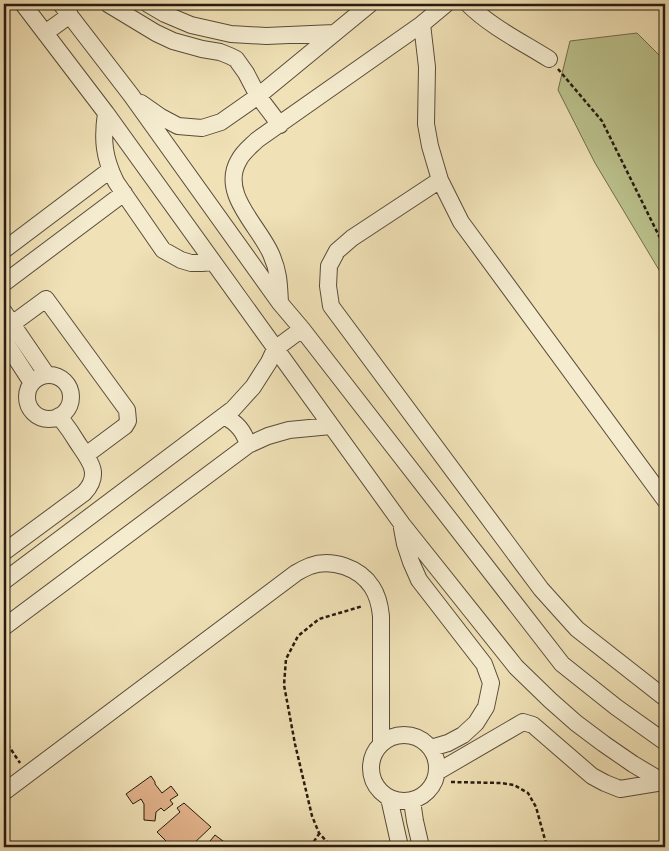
<svg xmlns="http://www.w3.org/2000/svg" width="669" height="851" font-family="'IM FELL Great Primer',serif">
<rect width="100%" height="100%" fill="#f0e1b6"/>
<filter id="stains"><feTurbulence type="fractalNoise" baseFrequency=".004" numOctaves="4"/><feColorMatrix values="0 0 0 0 .2 0 0 0 0 .09 0 0 0 0 .02 0 0 0 .5 -.17"/></filter>
<radialGradient id="worn" r=".72"><stop offset=".6" stop-color="#630" stop-opacity="0"/><stop offset="1" stop-color="#630" stop-opacity=".3"/></radialGradient>
<path fill="#bbc28d" stroke="#716e4e" d="M637,33L665,61V280L595,163L558,90L570,41Z"/>
<path fill="#e1b18a" stroke="#271a0f" d="M151,776L155,782V784L162,793L171,786L178,795L170,800L173,804L164,811L161,808L156,812L155,821L144,820V804L141,799L133,804L126,794Z
M184,803L211,827L191,846V847H172L157,832L180,812L177,808Z
M215,835L231,847H208L212,843L210,841Z"/>
<g fill="none" stroke-linecap="round" stroke-linejoin="round">
<defs>
<path id="minor" d="M23,4L106,113L402,524L516,667L550,700L576,723L604,744L633,764L665,783
M61,4L131,95L280,303L302,329L562,664L616,707L665,742
M108,4L156,33L173,41L202,49L220,52L230,56L236,59L246,73L258,96L280,125
M148,4L165,14L191,25L231,34L266,36L334,33
M468,4C491,27 522,42 549,59
M422,24L427,67L426,124L430,146L440,180L461,222L665,500
M45,33L70,15
M141,103L161,117L178,126L202,128L221,122L258,96L370,4
M106,113C102,140 104,158 116,182L163,250L181,260L191,263H202L213,262
M440,180L352,238L337,251L329,266L328,286L331,306L541,589L577,629L665,698
M4,250L110,170
M4,283L124,193
M280,303C279,283 279,272 271,254C259,226 219,193 239,160C243,152 251,146 257,140L422,24L446,4
M4,312L47,375
M12,324L46,299L127,410L128,421L125,426L86,455
M4,340L32,383
M27 397a22 22 0 1 1 44 0a22 22 0 1 1-44 0Z
M224,416C237,423 244,431 248,445
M402,528L405,544L411,562L419,580L484,664L491,683L486,707L476,723L463,735L448,743L431,748
M4,552L84,493C101,475 91,462 79,445C73,435 66,425 59,416
M4,581L233,409L253,387L269,362L275,349L302,329
M4,627L248,445L268,436L289,430L331,426
M371 768a33 33 0 1 1 66 0a33 33 0 1 1-66 0Z
M437,772L523,722L533,725L592,776L605,783L620,789L663,782
M4,792L296,573C301,570 305,568 310,566C332,558 360,568 372,587C378,596 380,606 381,616V744
M389,798L400,847
M412,801L415,821L421,847"/>
</defs>
<use href="#minor" stroke="#594c39" stroke-width="18"/>
<path stroke="#271a0f" stroke-width="2.5" stroke-dasharray="4 2.5" stroke-linecap="butt" d="M558,69L602,121L665,248
M4,739L20,763
M451,782L501,783L514,785L528,793L536,807L547,847
M310,847L319,834
M335,847L328,843L319,833L312,816L295,744L284,685L286,659L298,636L319,619L363,606"/>
<use href="#minor" stroke="#f5ecd0" stroke-width="16"/>
</g>
<rect width="669" height="851" fill="none" stroke="#f0e1b6" stroke-width="20"/>
<rect x="5" y="5" width="659" height="841" fill="none" stroke="#271a0f" stroke-width="2.5"/>
<rect x="10" y="10" width="649" height="831" fill="none" stroke="#271a0f"/>
<rect width="100%" height="100%" filter="url(#stains)"/>
<rect width="100%" height="100%" fill="url(#worn)"/>
</svg>
